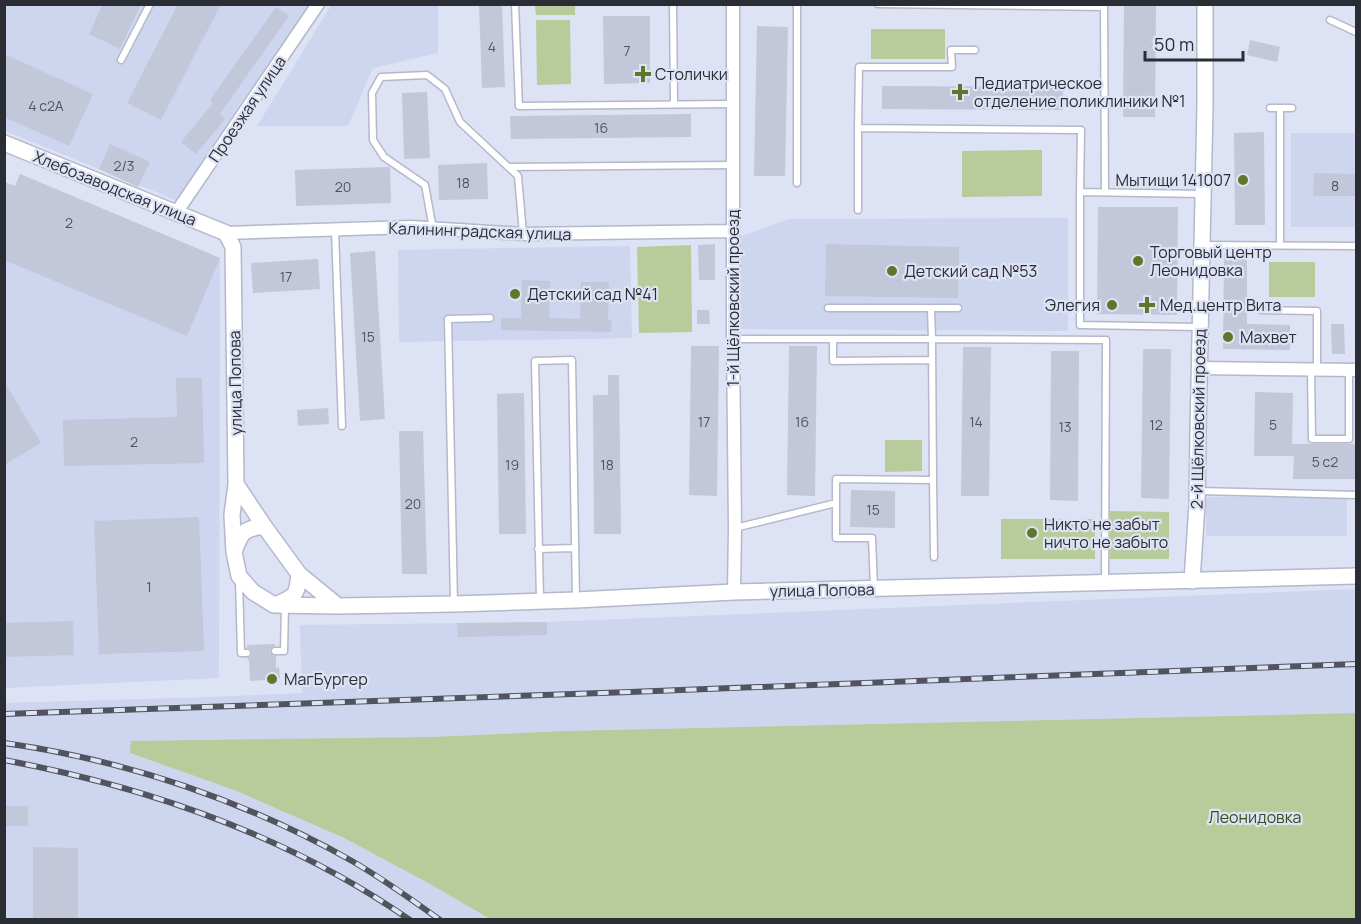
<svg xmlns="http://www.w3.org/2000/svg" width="1361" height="924" font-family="Manrope,sans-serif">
<rect width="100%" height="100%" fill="#dde2f5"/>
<path fill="#ced5ef" d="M332,4L438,5V53L373,68L348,126H257Z
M4,5H310L178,201L5,131Z
M1291,133H1356V227H1291Z
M20,174L220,258L219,678L5,688L4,182L15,186Z
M1068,218V331L741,329L739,237L789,219Z
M630,246L632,338L399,342L398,250Z
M1206,497H1347V536H1206Z
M1356,589V713L563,731L431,737L130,753L234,790L344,838L430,884L490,919H5L4,703L210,697L302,693L300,625L547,622Z"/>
<path fill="#b8cb9b" d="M535,5H575V15H536Z
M536,20H570L571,84L537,85Z
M871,29H945V59H871Z
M1042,150V196L962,197V151Z
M691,245L692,332L639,333L637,247Z
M1269,262H1315V297H1269Z
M885,440H922V471L885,472Z
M1110,511L1169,512V559H1110Z
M1001,519H1095V559H1001Z
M1356,713V920L490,919L430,884L344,838L234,790L130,753L131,741L431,737L563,731Z"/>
<path fill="#c2c7d9" d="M103,4H141L120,49L89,34Z
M178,4H221L161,120L127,103Z
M479,4H502L505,87L482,88Z
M1124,4H1156L1155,117H1123Z
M276,7L289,16L220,114L225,119L196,154L181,142L213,103L210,100Z
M603,16H650V83L604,84Z
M757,26L788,27L785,176H754Z
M1250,40L1280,47L1277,62L1247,55Z
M4,54L93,94L69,146L4,117Z
M882,86L1063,87V110L882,109Z
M427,92L430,158L404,159L402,93Z
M691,114V137L511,139L510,116Z
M1264,132L1265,225H1235L1234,133Z
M110,144L150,162L138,187L99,169Z
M487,163L488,199L439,200L438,165Z
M389,167H390L391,203L296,206L295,170Z
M1314,173L1356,174V196H1313Z
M20,174L220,258L187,336L4,260V182L15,186Z
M1098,207H1178L1177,315L1097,314Z
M715,244V280H699L698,245Z
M826,244L959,247L958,298L825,296Z
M375,251L385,419L360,421L350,253Z
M1224,254L1247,255V324L1290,325V350L1223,349Z
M318,259L320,289L253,293L251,263Z
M522,280L550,281L549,318L580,319L581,282H609L608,320H612L611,332L501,330V318H521Z
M697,310H709L710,324H697Z
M1331,324H1344L1345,354H1332Z
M691,346H719L717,496L689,495Z
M789,346H817L815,496L787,495Z
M963,347H991L989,496H961Z
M1143,349H1171L1169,499L1141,498Z
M1051,351H1079L1078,501L1050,500Z
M608,375H619L621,534H594L593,395H608Z
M176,378H202L204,463L64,466L63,420L177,417Z
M4,381L41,443L4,465Z
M1255,392L1293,393L1292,444H1356V479H1293L1294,456H1254Z
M524,393L526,534H499L497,394Z
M328,408L329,424L298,426L297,410Z
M399,431H423L427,574H402Z
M851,490L895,491V528L850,527Z
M199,517L204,651L99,654L94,521Z
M73,621L74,655L4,657V623Z
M547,622V635L458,637L457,623Z
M275,644V646L271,648L270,652L272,655L276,656V668L279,667L280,679L250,681L249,660H248L247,658L251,656L252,652L250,649L247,648V645Z
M4,806H28V826H4Z
M33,847L78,848V920H33Z"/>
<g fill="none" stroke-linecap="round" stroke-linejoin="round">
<defs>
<path id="service" d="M515,4L519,106L732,104
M673,4L674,104
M797,4V183
M878,4L1104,7
M1104,4L1105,192
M1330,20L1356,32
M121,60L150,4
M1270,108H1292
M1280,108V245
M858,128L859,67H952L951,50H975
M509,167L733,165
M858,210V128L1081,130L1080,192
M433,229L425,185L384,157L373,140L372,93L381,77L427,75L445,89L460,122L518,176L523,234
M335,230L342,426
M1202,245L1356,246
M828,308H931L932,339L1106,340L1105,583
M931,308H958
M1261,310L1317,311V369
M1199,327L1080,325V192L1201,194
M733,339H932L933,480L836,479V538H872L874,588
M833,339V361L932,360
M1311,370L1312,439H1349V370
M933,480L934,557
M1198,491L1356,495
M735,528L836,503
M538,549L575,548
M239,580L241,653H247
M540,600L535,361L572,360L576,600
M454,603L448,319L490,318
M275,651H284L285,606"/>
<path id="minor" d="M733,4V339L735,528L734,592
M176,213L318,4
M226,233L411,227L523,234L733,231
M1199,368L1356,370"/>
<path id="tertiary" d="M4,143L226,233L233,247L236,484L232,515L234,552L239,576L253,592L274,605
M236,484L264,526L299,574L338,606
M235,549C242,531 244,529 264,526
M1192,581L1197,504L1198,431L1205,106V4
M277,604C297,596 297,594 299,574
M274,605L338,606L454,604L576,600L734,592L1356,576"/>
</defs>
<use href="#service" stroke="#b3b8ca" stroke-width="9"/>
<use href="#minor" stroke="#b3b8ca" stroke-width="15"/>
<use href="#tertiary" stroke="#b3b8ca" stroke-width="18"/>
<use href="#service" stroke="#fff" stroke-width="6"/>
<use href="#minor" stroke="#fff" stroke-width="12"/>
<use href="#tertiary" stroke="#fff" stroke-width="15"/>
<defs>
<path id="rail" d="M4,714L630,692L1356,664
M4,743C126,760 246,801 352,861C383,879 411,899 440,920
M4,760C148,787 289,836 410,920"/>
</defs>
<use href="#rail" stroke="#51545d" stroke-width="6"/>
<use href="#rail" stroke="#dde2f5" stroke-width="4" stroke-dasharray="11" stroke-linecap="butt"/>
</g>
<g fill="#5e772a" stroke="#dde2f5" stroke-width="2">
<path d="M640 65h6v6h6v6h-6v6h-6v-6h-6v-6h6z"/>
<path d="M957 83h6v6h6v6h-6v6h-6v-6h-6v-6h6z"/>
<circle cx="1243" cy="180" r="6"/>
<circle cx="1138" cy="261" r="6"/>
<circle cx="892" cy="271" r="6"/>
<circle cx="515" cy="294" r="6"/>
<circle cx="1112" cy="305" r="6"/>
<path d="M1144 296h6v6h6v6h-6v6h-6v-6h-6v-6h6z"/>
<circle cx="1228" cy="337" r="6"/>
<circle cx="1032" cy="533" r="6"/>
<circle cx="272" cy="679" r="6"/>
</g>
<g text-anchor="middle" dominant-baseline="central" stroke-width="4.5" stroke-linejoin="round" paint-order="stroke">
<g font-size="14" fill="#51545d">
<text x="492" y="46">4</text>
<text x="627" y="50">7</text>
<text x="46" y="105">4 с2А</text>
<text x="601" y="127">16</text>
<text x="124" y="165">2/3</text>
<text x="463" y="182">18</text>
<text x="1335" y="185">8</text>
<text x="343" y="186">20</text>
<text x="69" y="222">2</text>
<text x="286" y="276">17</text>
<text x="368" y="336">15</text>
<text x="704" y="421">17</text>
<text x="802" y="421">16</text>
<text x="976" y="421">14</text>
<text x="1156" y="424">12</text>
<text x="1273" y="424">5</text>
<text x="1065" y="426">13</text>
<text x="134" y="441">2</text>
<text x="1325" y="461">5 с2</text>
<text x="512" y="464">19</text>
<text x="607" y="464">18</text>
<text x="413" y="503">20</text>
<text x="873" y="509">15</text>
<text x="149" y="586">1</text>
</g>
<g font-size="16" fill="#2b2d34" stroke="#dde2f5" text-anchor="start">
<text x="655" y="74">Столички</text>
<text x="974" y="83">Педиатрическое<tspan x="974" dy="18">отделение поликлиники №1</tspan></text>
<text x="1231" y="180" text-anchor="end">Мытищи 141007</text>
<text x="1150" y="252">Торговый центр<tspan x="1150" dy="18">Леонидовка</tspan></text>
<text x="904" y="271">Детский сад №53</text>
<text x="527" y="294">Детский сад №41</text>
<text x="1100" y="305" text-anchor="end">Элегия</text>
<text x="1160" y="305">Мед.центр Вита</text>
<text x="1240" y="337">Махвет</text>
<text x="1044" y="524">Никто не забыт<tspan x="1044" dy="18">ничто не забыто</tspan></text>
<text x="284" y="679">МагБургер</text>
</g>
<g font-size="16" fill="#2b2d34" stroke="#dde2f5">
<text transform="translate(247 109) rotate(-56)">Проезжая улица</text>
<text transform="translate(115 188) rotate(22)">Хлебозаводская улица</text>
<text transform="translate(480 231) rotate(2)">Калининградская улица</text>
<text transform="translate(733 298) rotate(-90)">1-й Щёлковский проезд</text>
<text transform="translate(235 383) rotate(-91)">улица Попова</text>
<text transform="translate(1198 419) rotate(-89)">2-й Щёлковский проезд</text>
<text transform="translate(822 590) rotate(-1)">улица Попова</text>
</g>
<g font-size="16" fill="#3c4c19" stroke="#dde2f5">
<text x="1255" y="817">Леонидовка</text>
</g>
</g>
<rect width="1361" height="924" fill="none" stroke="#2b2d34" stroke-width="12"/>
<path d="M1145 51v9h98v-9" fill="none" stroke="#2b2d34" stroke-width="3"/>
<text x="1154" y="51" font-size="18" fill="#2b2d34" stroke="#dde2f5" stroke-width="4.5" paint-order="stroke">50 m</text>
</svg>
